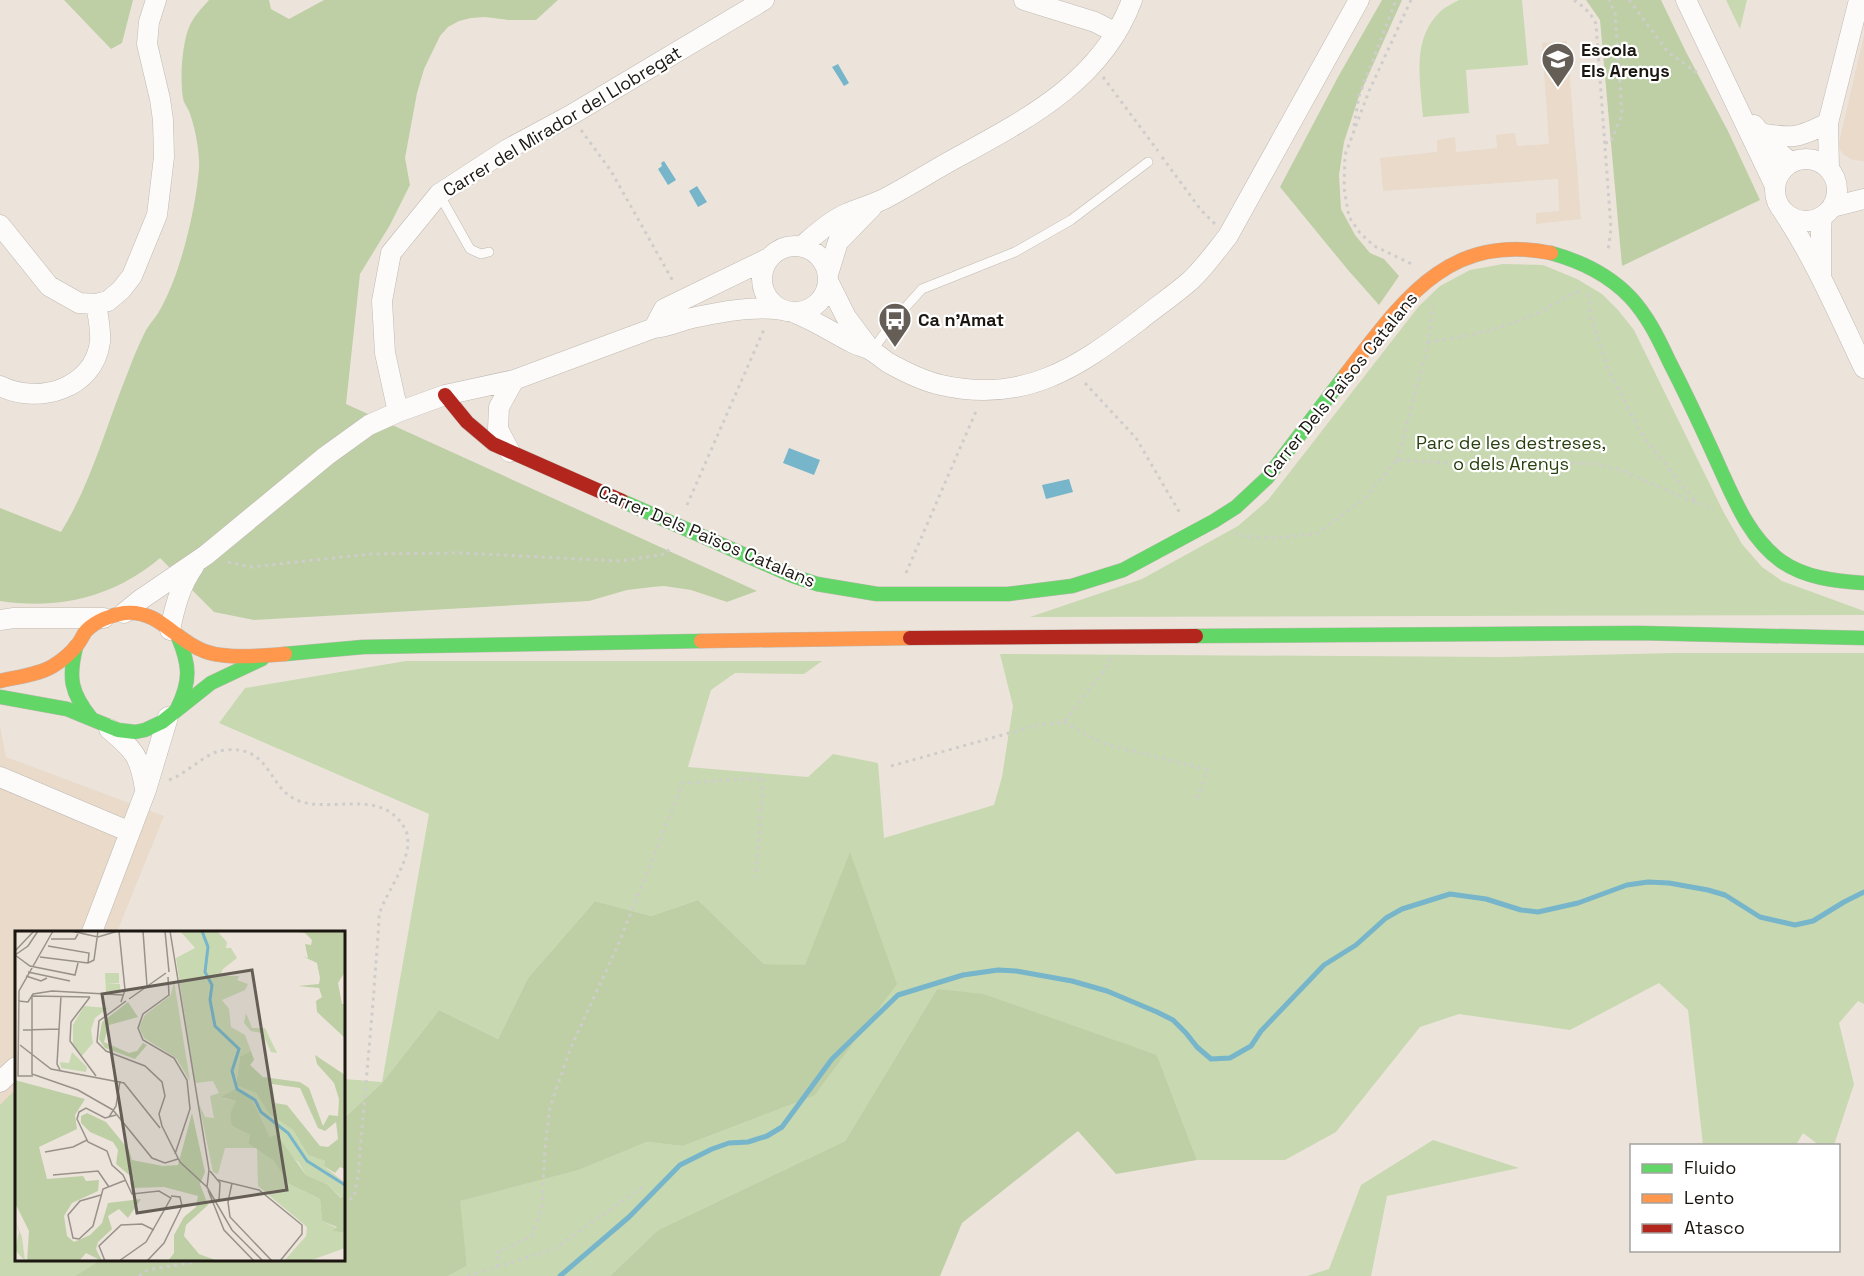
<svg xmlns="http://www.w3.org/2000/svg" width="1864" height="1276" font-family="'Space Grotesk',sans-serif">
<rect width="100%" height="100%" fill="#ece4db"/>
<path fill="#e9daca" d="M1864,35V161L1853,160L1844,155L1838,147Z
M1567,41L1581,219L1536,224V213L1559,211L1558,179L1383,191L1380,158L1437,152V140L1455,137L1456,152L1497,148L1496,135L1515,133L1517,146L1549,144L1542,43Z
M0,726L6,757L164,816L117,932H16V1094L0,1109Z"/>
<path fill="#c8d8b1" d="M1459,0H1522L1528,65L1466,70L1469,113L1423,117C1420,81 1411,37 1442,10C1447,6 1453,3 1459,0Z
M1726,0H1747L1740,29Z
M1503,264L1543,265L1577,279L1602,294L1618,310L1634,330L1724,513L1742,544L1762,567L1782,581L1864,611V615L1030,617L1142,579L1238,526L1268,500L1419,306L1440,286L1470,270Z
M1674,653H1864V1004L1858,1001L1839,1023L1854,1084L1834,1145H1819L1803,1133L1796,1145H1703L1688,1010L1659,983L1570,1030L1459,1014L1420,1027L1336,1132L1285,1160H1197L1157,1055L937,989L845,1141L658,1230L610,1276H448L467,1266L459,1201L579,1170L647,1142L683,1146L814,1096L850,853L806,966L764,964L698,900L651,916L595,901L528,978L498,1039L439,1010L382,1083L344,1118V1079L382,1082L429,814L219,723L245,688L406,661H822L804,674L735,673L711,690L688,767L808,777L833,754L878,763L884,838L994,805L1002,777L1013,706L1000,654L1501,657Z
M16,1089V1260H100L75,1276H0V1105Z
M1433,1140L1519,1168L1387,1196L1371,1276H1307L1329,1269L1361,1185Z"/>
<path fill="#becfa5" d="M64,0H133L122,43L111,49Z
M209,0H269L271,9L289,19L324,0H558L536,20H509L485,17L471,18L459,21L448,27L440,36L424,69L417,93L405,158L410,185L390,225L360,274L346,404L757,591L727,602L691,590L664,586L652,587L627,590L589,601L254,620L214,612L160,558C114,597 59,610 0,601V508L61,532C92,482 106,425 128,372C133,358 139,344 146,330C151,322 157,316 161,308C181,272 196,208 199,168C200,153 195,127 190,114C189,110 186,106 184,102C179,85 182,41 190,25C194,16 202,8 209,0Z
M1382,0H1402L1359,96L1344,142L1339,175L1341,209L1355,235L1370,253L1384,259L1399,276L1379,305L1348,270L1280,187L1338,77Z
M1586,0H1661L1686,52L1728,131L1760,200L1622,266L1600,20Z
M850,852L897,984L814,1096L683,1146L647,1142L579,1170L460,1201L467,1266L448,1276H75L100,1260H344V1118L382,1083L439,1010L498,1039L528,978L595,901L651,916L698,900L764,964L805,965Z
M937,989L983,994L1157,1055L1197,1160L1116,1174L1078,1131L962,1223L940,1276H610L658,1230L845,1141Z"/>
<path fill="#76b5ca" d="M838,64L849,83L844,86L832,67Z
M664,161L676,180L668,185L658,169L662,166L661,163Z
M697,186L707,202L698,207L689,191Z
M789,448L820,460L814,475L783,463Z
M1069,479L1073,492L1046,499L1042,485Z"/>
<g fill="none" stroke-linecap="round" stroke-linejoin="round">
<path stroke="#76b5ca" stroke-width="5" d="M560,1276L629,1217L680,1165L712,1149L729,1143L748,1142L767,1136L782,1127L832,1059L898,995L963,975L998,970L1016,971L1072,981L1107,991L1157,1012L1173,1020L1186,1033L1197,1047L1211,1059L1230,1058L1251,1046L1261,1031L1324,965L1356,945L1386,918L1402,909L1450,894L1486,899L1521,910L1538,912L1578,903L1627,885L1648,882L1669,883L1708,890L1725,895L1760,917L1795,925L1813,921L1844,902L1864,892"/>
<defs>
<path id="lane" d="M439,194L470,249L481,254L489,252
M872,351L895,319L922,289L1015,252L1071,220L1148,162"/>
<path id="street" d="M1024,0L1095,22L1116,33
M1686,0L1775,186
M1754,125L1768,143L1791,163
M1760,133C1793,139 1798,138 1828,123
M1775 190a31 31 0 1 1 62 0a31 31 0 1 1-62 0Z
M1829,169L1828,123L1859,0
M1832,207L1864,199
M1784,213C1816,261 1839,316 1864,368
M0,225L49,286L79,303L96,304L108,301L121,290L132,276L157,215L164,157L163,120L160,99L147,44L149,22L156,0
M762 279a33 33 0 1 1 66 0a33 33 0 1 1-66 0Z
M802,246C815,235 830,221 846,214C859,208 872,205 884,199C909,186 932,171 956,158C1027,119 1102,81 1132,0
M828,274L838,242L872,207
M1821,275V229L1822,217
M829,283L846,317L870,349
M795,313C815,321 832,332 851,342C858,346 866,347 872,351C877,354 882,358 887,362C903,371 923,381 941,385C1024,404 1077,368 1140,320C1156,307 1174,295 1190,281C1205,267 1216,251 1228,236L1359,0
M654,328L664,309L769,258
M0,386C38,405 94,389 100,342C101,329 98,316 96,304
M398,412L385,353L382,301L391,253L439,194L508,149L571,115L764,0
M510,452L498,429L499,407L514,380
M124,613L140,600L206,555L326,456L369,425L398,412L445,395L514,380L654,328C668,327 679,321 692,318C719,312 755,305 782,310
M0,620L14,618H104
M170,630C175,606 180,586 194,566
M109,729C134,750 140,756 145,789
M0,777L130,832
M92,932L146,790L168,717
M0,1082L16,1067"/>
<path id="fast" d="M1551,253C1580,261 1609,275 1630,297C1648,316 1659,340 1670,363C1689,400 1706,437 1723,475C1737,506 1752,540 1781,561C1805,578 1835,581 1864,583
M622,501L793,576L817,584L877,594H1008L1072,586L1123,570L1214,521L1236,507L1267,478L1346,374
M1196,636L1639,633L1864,638
M76,647C68,678 71,693 91,718
M285,654L363,647L701,641
M0,697L67,709L118,730L135,732L145,730L162,722L211,683L262,659
M177,709C191,681 190,665 178,637"/>
<path id="slow" d="M1346,374C1402,302 1447,232 1551,253
M701,641L910,638
M0,681C17,677 38,675 53,666C61,661 71,653 77,645C81,641 83,634 87,630C96,621 111,615 124,613C159,609 174,640 204,651C223,659 264,656 285,654"/>
<path id="jam" d="M445,395L467,422L493,444L622,501
M910,638L1196,636"/>
</defs>
<use href="#lane" stroke="#bfb9b1" stroke-width="10"/>
<use href="#street" stroke="#bfb9b1" stroke-width="21"/>
<use href="#fast" stroke="#bfb9b1" stroke-width="15"/>
<use href="#slow" stroke="#bfb9b1" stroke-width="15"/>
<use href="#jam" stroke="#bfb9b1" stroke-width="15"/>
<path stroke="#cfcdcb" stroke-width="3" stroke-dasharray="3 4.5" stroke-linecap="butt" d="M1411,0L1369,91L1345,155L1344,188L1349,217L1360,233L1374,246L1414,265
M1574,0C1584,7 1591,13 1596,24L1611,229L1608,251
M1629,0L1668,52L1699,74
M1103,77L1158,151
M1354,126L1359,96L1396,0
M581,130L611,171L674,283
M1605,143L1611,142L1622,114L1615,13L1609,0
M1162,157L1201,210L1215,224
M1589,294L1590,315L1608,369L1643,436L1695,501
M1428,342C1464,337 1499,330 1532,315C1549,308 1565,297 1582,290
M1085,383L1136,438L1181,515
M1397,460L1428,346L1433,305
M687,505L765,327
M1235,533L1241,536L1273,538L1316,534L1363,500L1397,460L1464,464L1503,461L1598,464L1621,470L1687,499L1714,509
M228,562L251,567L370,554L460,553L621,561L666,554L671,546
M906,573L977,409
M1064,722L1102,743L1208,770L1197,798
M891,766L1038,725L1064,722L1108,665L1110,658
M169,780C187,773 199,759 216,752C223,750 232,749 239,750C272,755 270,790 299,801C334,813 380,788 404,827C419,851 387,890 380,912C378,919 379,928 378,935C377,953 375,971 374,990C369,1052 363,1114 358,1176L354,1197L344,1203
M497,1267L498,1252L532,1236L542,1206L545,1148L550,1107L571,1047L618,945L683,783L763,778L756,878
M139,1276L148,1270L206,1260
M468,1276L554,1249L644,1186"/>
<use href="#lane" stroke="#fcfbfa" stroke-width="9"/>
<use href="#street" stroke="#fcfbfa" stroke-width="20"/>
<use href="#fast" stroke="#63d668" stroke-width="14"/>
<use href="#slow" stroke="#ff974d" stroke-width="14"/>
<use href="#jam" stroke="#b3261e" stroke-width="14"/>
</g>
<defs>
<symbol id="school-pin" viewBox="-11 -11 22 30"><path d="M0 17L-7.5 6A9.5 9.5 0 1 1 7.5 6Z" fill="#645e57" stroke="#fff"/><path d="M0-5L7-2L0 1L-7-2ZM-4 1L0 2.5L4 1V4Q0 6-4 4Z" fill="#fff"/></symbol>
<symbol id="bus-pin" viewBox="-11 -11 22 30"><path d="M0 17L-7.5 6A9.5 9.5 0 1 1 7.5 6Z" fill="#645e57" stroke="#fff"/><path d="M-5-6H5V4H4V6H2V4H-2V6H-4V4H-5ZM-3.5-4V0h7V-4ZM-3.5 1.2v1.5H-2V1.2ZM2 1.2v1.5H3.5V1.2Z" fill="#fff"/></symbol>
</defs>
<g fill-rule="evenodd">
<use href="#school-pin" x="1539" y="40" width="38" height="52"/>
<use href="#bus-pin" x="876" y="300" width="38" height="52"/>
</g>
<g text-anchor="middle" dominant-baseline="central" stroke-width="4.5" stroke-linejoin="round" paint-order="stroke">
<g font-size="18" font-weight="bold" fill="#1b1610" stroke="#fff" text-anchor="start">
<text x="1581" y="49">Escola<tspan x="1581" dy="21">Els Arenys</tspan></text>
<text x="918" y="319">Ca n'Amat</text>
</g>
<g font-size="18" fill="#1b1610" stroke="#fff">
<text transform="translate(562 121) rotate(-31)">Carrer del Mirador del Llobregat</text>
<text transform="translate(1340 385) rotate(-51)">Carrer Dels Països Catalans</text>
<text transform="translate(707 536) rotate(23)">Carrer Dels Països Catalans</text>
</g>
<g font-size="18" fill="#29400f" stroke="#fff">
<text x="1511" y="442">Parc de les destreses,<tspan x="1511" dy="21">o dels Arenys</tspan></text>
</g>
</g>
<g transform="translate(15 931)">
<rect width="330" height="330" fill="#ece4db"/>
<path d="M165,0H202L212,11L211,17H216L222,27L208,38L205,45H224L222,49L233,53L230,59L207,69L214,78L216,96L230,104L236,120L225,127L221,153L241,162L255,182L278,199L293,224L310,230L309,235L330,252V264L327,267L312,253L291,244L284,232L255,206L236,166L208,167L221,170L217,195L235,204L233,212L242,217L258,229L274,253L305,268L307,290L322,297L319,300L330,302V317L294,330H269L291,305L292,296L243,255L242,217H210L203,243L198,241L184,173L190,186L199,187L195,165L204,162L198,150L180,152L161,27L180,17ZM90,42H104V52L92,53H105V60L91,61ZM159,50L175,150L161,127L129,107L124,96L130,84L156,64ZM69,75L93,77L80,87L76,99L78,112L66,126L58,113V94ZM231,82L237,97H250L262,122L256,121L247,102L236,100L229,92ZM57,121L72,136L71,141L46,137L45,131L54,132ZM0,289L7,306L10,330L0,319L4,301Z" fill="#c8d8b1"/>
<path d="M276,0H330V41L323,52L327,73H330V107L302,81L301,70L307,66L304,57L283,55L304,53L305,47L302,32L287,25L293,27L290,13L296,14L297,9L290,2ZM113,71L123,86L94,94L89,111L114,122L122,120L128,112L132,114L120,128L90,117L84,108L87,91ZM236,120L239,129L235,134L248,146L285,151L294,157L308,195L314,184L323,185L324,168L319,152L302,133L300,124L330,144V238L325,236L320,242L309,235L310,230L293,224L278,199L254,182L241,162L221,154L225,126ZM257,153L285,157L303,197L310,200L321,191L323,208L313,216L305,215L272,174L260,172ZM0,149L70,168L60,184L62,198L24,216L32,248L68,245L71,250L84,249L83,260L57,272L49,285L52,305L59,311L75,304L87,292L93,272L126,268L113,287L104,278L93,285L97,298L83,311L81,318L87,330L71,322L64,330H12L14,300L0,272ZM221,158L236,166L255,206L262,204L291,244L312,253L326,267L330,264V302L318,300L322,296L307,290L305,268L274,253L258,229L233,212L235,204L217,195L215,183L221,170L206,166ZM72,182L91,191L114,219L117,229L148,235L163,234L177,182L190,241L185,253L193,274L171,294L169,305L184,323L203,330H153L159,322V304L169,286L181,276L183,265L149,256L117,257L115,252L119,248L101,233L103,219L98,211L75,201L66,192V185Z" fill="#becfa5" fill-rule="evenodd"/>
<path fill="none" stroke="#76b5ca" stroke-width="3" d="M187,0L193,16L190,41L197,54L195,69L200,95L224,118L217,140L222,158L240,169L246,181L273,202L292,230L330,254"/>
<path fill="none" stroke="#98928a" stroke-width="1.5" d="M56,0L83,6L103,0M104,0L110,59L106,71M128,0L132,55M150,0L154,41M155,0L194,239L192,256L217,299L248,330M36,8H60L63,3M33,15L74,22L73,32M0,20L19,0M0,24L15,35L60,44L63,32M0,24L13,15L23,0M25,26L73,32M73,32L79,29L83,0M13,41L55,50M11,45L26,50L32,47M153,46L154,64L128,83L123,97L128,109L159,127L172,149L175,178L160,223M75,66L17,65V143L63,159L98,179M75,66L56,91L55,110L81,145M114,68L151,42M3,70L13,71L18,63L37,60L108,64M111,70L84,90L82,111L91,120L130,135L147,151L150,165L144,183L147,195L165,231L192,256M8,99L44,98M5,114L36,138L109,152L145,197M45,139L42,133L46,65M18,145H3L4,60L38,0M98,179L137,227L150,232L163,228M101,184L90,187L71,177L64,181L62,188L73,211L92,220L97,234L108,244L117,263L144,260L156,267L131,311L104,330M94,186L101,175L105,150M30,221L58,216L72,209M195,240L205,252L204,270M38,244L83,240L94,256M203,249L244,259L287,294V303L265,330M217,252L213,271L215,286L257,330M193,259L209,299L239,330M86,264L65,270L53,284L58,307L64,308L78,295L88,258L111,249M90,330L84,315L106,294L127,293L139,299M132,330L149,312L167,275L165,266L156,265"/>
<path fill="#645e57" fill-opacity="0.15" stroke="#645e57" stroke-width="3" d="M237,39L272,259L122,282L87,63Z"/>
<rect width="330" height="330" fill="none" stroke="#1b1610" stroke-width="3"/>
</g>
<rect x="1630" y="1144" width="210" height="108" fill="#ffffff" stroke="#a4a29f" stroke-width="1.5"/>
<rect x="1642" y="1164" width="30" height="9" fill="#63d668" stroke="#a4a29f" stroke-width="1.5"/>
<text x="1684" y="1174" font-size="18" fill="#1b1610">Fluido</text>
<rect x="1642" y="1194" width="30" height="9" fill="#ff974d" stroke="#a4a29f" stroke-width="1.5"/>
<text x="1684" y="1204" font-size="18" fill="#1b1610">Lento</text>
<rect x="1642" y="1224" width="30" height="9" fill="#b3261e" stroke="#a4a29f" stroke-width="1.5"/>
<text x="1684" y="1234" font-size="18" fill="#1b1610">Atasco</text>
</svg>
